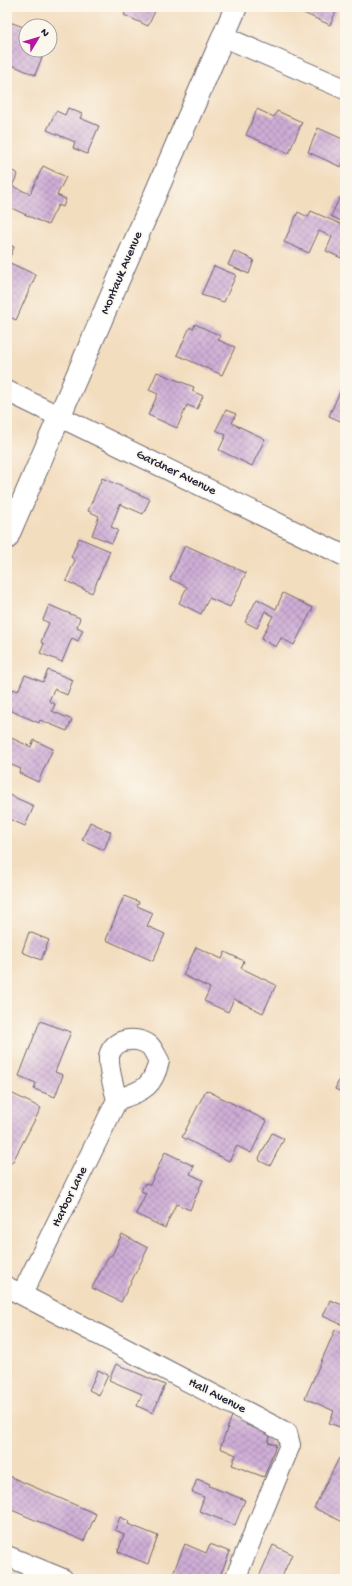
<svg xmlns="http://www.w3.org/2000/svg" width="352" height="1586" font-family="'Gochi Hand',sans-serif">
<defs>
<pattern id="building-cross-hatch" width="8" height="8" patternUnits="userSpaceOnUse"><rect width="8" height="8" fill="#cfadd6"/><path d="M0 0l8 8M0 8l8-8" fill="none" stroke="#a88caf"/></pattern>
</defs>
<rect width="100%" height="100%" fill="#fbf7ec"/>
<filter id="ink" filterUnits="userSpaceOnUse"><feTurbulence type="fractalNoise" baseFrequency=".025" numOctaves="2"/><feDisplacementMap in="SourceGraphic" scale="8" xChannelSelector="R" yChannelSelector="G"/><feConvolveMatrix kernelMatrix="1 2 1 2 8 2 1 2 1" color-interpolation-filters="sRGB"/></filter>
<filter id="wash" filterUnits="userSpaceOnUse"><feTurbulence type="fractalNoise" baseFrequency=".012" numOctaves="4" result="noise"/><feDisplacementMap in="SourceGraphic" scale="16" xChannelSelector="R" yChannelSelector="G"/><feGaussianBlur stdDeviation="0.9" result="paint"/><feColorMatrix in="noise" values="0 0 0 0 0 0 0 0 0 0 0 0 0 0 0 0 0 1.4 0 .05"/><feComposite in="paint" operator="in"/></filter>
<g filter="url(#wash)">
<rect width="100%" height="100%" fill="#f3ddbf"/>
<g id="blocks">
<path fill="url(#building-cross-hatch)" d="M128,7H157L148,26L124,15Z
M298,7H338L330,25L297,10Z
M7,21L26,28V50H45L35,75L7,63Z
M68,108L82,114L80,118L99,126L87,154L73,148L75,142L47,130L56,111L65,115Z
M257,109L274,117L277,111L302,122L289,153L246,135Z
M318,128L345,140V164L343,163L341,167L308,152Z
M43,166L66,177L57,195L66,199L63,207L58,205L48,225L7,206V168L18,174L12,186L30,194Z
M340,197L345,200V213L341,221L331,216Z
M311,211L345,226V248L341,258L326,251L332,237L319,231L309,253L284,242L298,212L308,217Z
M7,244L14,247L8,262L36,275L16,320L7,316Z
M234,251L254,260L249,274L228,265Z
M214,266L236,275L224,302L201,295Z
M195,324L221,336L218,340L235,347L222,375L177,355L190,327L193,329Z
M157,372L194,387L192,391L203,396L197,409L187,405L177,428L148,415L158,394L149,390Z
M341,389L345,391V423L329,416Z
M226,410L236,414L232,423L265,439L252,466L219,450L226,435L216,430Z
M102,478L150,499L143,514L120,504L111,527L118,530L112,543L92,535L99,516L88,511Z
M79,538L110,551L92,593L66,581L75,560L71,557Z
M185,545L246,573L230,607L209,598L201,614L179,603L187,587L170,579Z
M283,593L313,608L294,645L281,638L276,647L261,639L273,616L265,611L257,628L245,622L257,599L276,609Z
M49,605L80,618L77,627L83,630L78,641L72,638L62,662L40,653L44,644L41,642L49,623L43,620Z
M48,670L73,680L67,695L54,689L49,701L55,704L52,711L72,720L67,731L40,720L39,723L7,709V702L13,689L18,691L25,675L43,682Z
M7,736L31,747L34,740L53,749L38,782L19,773L21,769L7,763Z
M7,794L34,806L25,826L7,818Z
M90,822L111,832L104,850L82,840Z
M124,896L139,902L137,906L153,913L147,926L165,934L153,961L106,940Z
M29,932L49,940L41,960L22,952Z
M196,947L222,959L225,952L244,961L241,968L276,985L263,1013L234,999L228,1012L204,1001L210,988L183,975Z
M40,1021L71,1032L55,1072L63,1075L55,1097L34,1089L36,1083L19,1076Z
M345,1067V1094L335,1089Z
M206,1090L267,1121L251,1153L237,1146L229,1161L182,1137Z
M11,1093L41,1108L12,1163L7,1160V1101Z
M272,1133L284,1139L270,1166L260,1161L259,1158Z
M165,1152L194,1166L190,1174L203,1180L190,1210L176,1204L165,1228L136,1214L146,1193L141,1191L145,1183L150,1185Z
M122,1234L148,1248L121,1302L92,1288L108,1257L112,1255Z
M330,1300L345,1306V1326L323,1316Z
M345,1326V1429L329,1423L334,1411L305,1398L335,1330L342,1333Z
M116,1364L165,1385L153,1413L137,1406L142,1394L109,1380Z
M98,1370L108,1375L99,1395L89,1390Z
M232,1416L247,1421L246,1425L271,1434L268,1442L276,1445L264,1477L232,1465L236,1455L220,1448Z
M339,1458L345,1461V1523L314,1508Z
M9,1476L96,1514L84,1541L7,1508V1481Z
M197,1479L210,1484L209,1486L245,1500L235,1525L199,1511L204,1497L192,1492Z
M120,1517L129,1521L128,1524L158,1536L148,1564L118,1552L124,1534L115,1530Z
M185,1544L206,1553L210,1544L230,1552L219,1578L214,1576L213,1579L171,1578Z
M273,1545L292,1554L281,1579H258Z"/>
</g>
</g>
<g filter="url(#ink)">
<use href="#blocks" fill-opacity="0" stroke="#6b6369" stroke-width="1"/>
<g fill="none" stroke-linecap="round" stroke-linejoin="round">
<defs>
<path id="minor" d="M222,36L345,89
M7,391L345,556
M7,1287L287,1433L290,1445L235,1579
M22,1294L117,1100C143,1090 152,1089 159,1061C156,1056 153,1048 149,1045C136,1036 112,1038 109,1057C108,1071 114,1087 117,1100
M7,1556L63,1579"/>
<path id="tertiary" d="M7,538L236,7"/>
</defs>
<use href="#minor" stroke="#6b6369" stroke-width="22"/>
<use href="#tertiary" stroke="#6b6369" stroke-width="24"/>
<use href="#minor" stroke="#fff" stroke-width="20"/>
<use href="#tertiary" stroke="#fff" stroke-width="22"/>
</g>
</g>
<g text-anchor="middle" dominant-baseline="central" stroke-width="3.5" stroke-linejoin="round" paint-order="stroke">
<g font-size="13" fill="#22223b" stroke="#fbf7ec">
<text transform="translate(122 273) rotate(-67)">Montauk Avenue</text>
<text transform="translate(176 473) rotate(26)">Gardner Avenue</text>
<text transform="translate(70 1197) rotate(-64)">Harbor Lane</text>
<text transform="translate(217 1396) rotate(27)">Hall Avenue</text>
</g>
</g>
<rect width="352" height="1586" fill="none" stroke="#fbf7ec" stroke-width="24"/>
<g transform="translate(38 38) rotate(52)"><circle r="19" fill="#fbf7ec" stroke="#a4a2a5"/>
<path d="M0-3L7 15L0 10L-7 15Z" fill="#b5179e"/>
<text y="-6" font-size="11" font-weight="bold" text-anchor="middle" fill="#22223b">N</text>
</g>
</svg>
